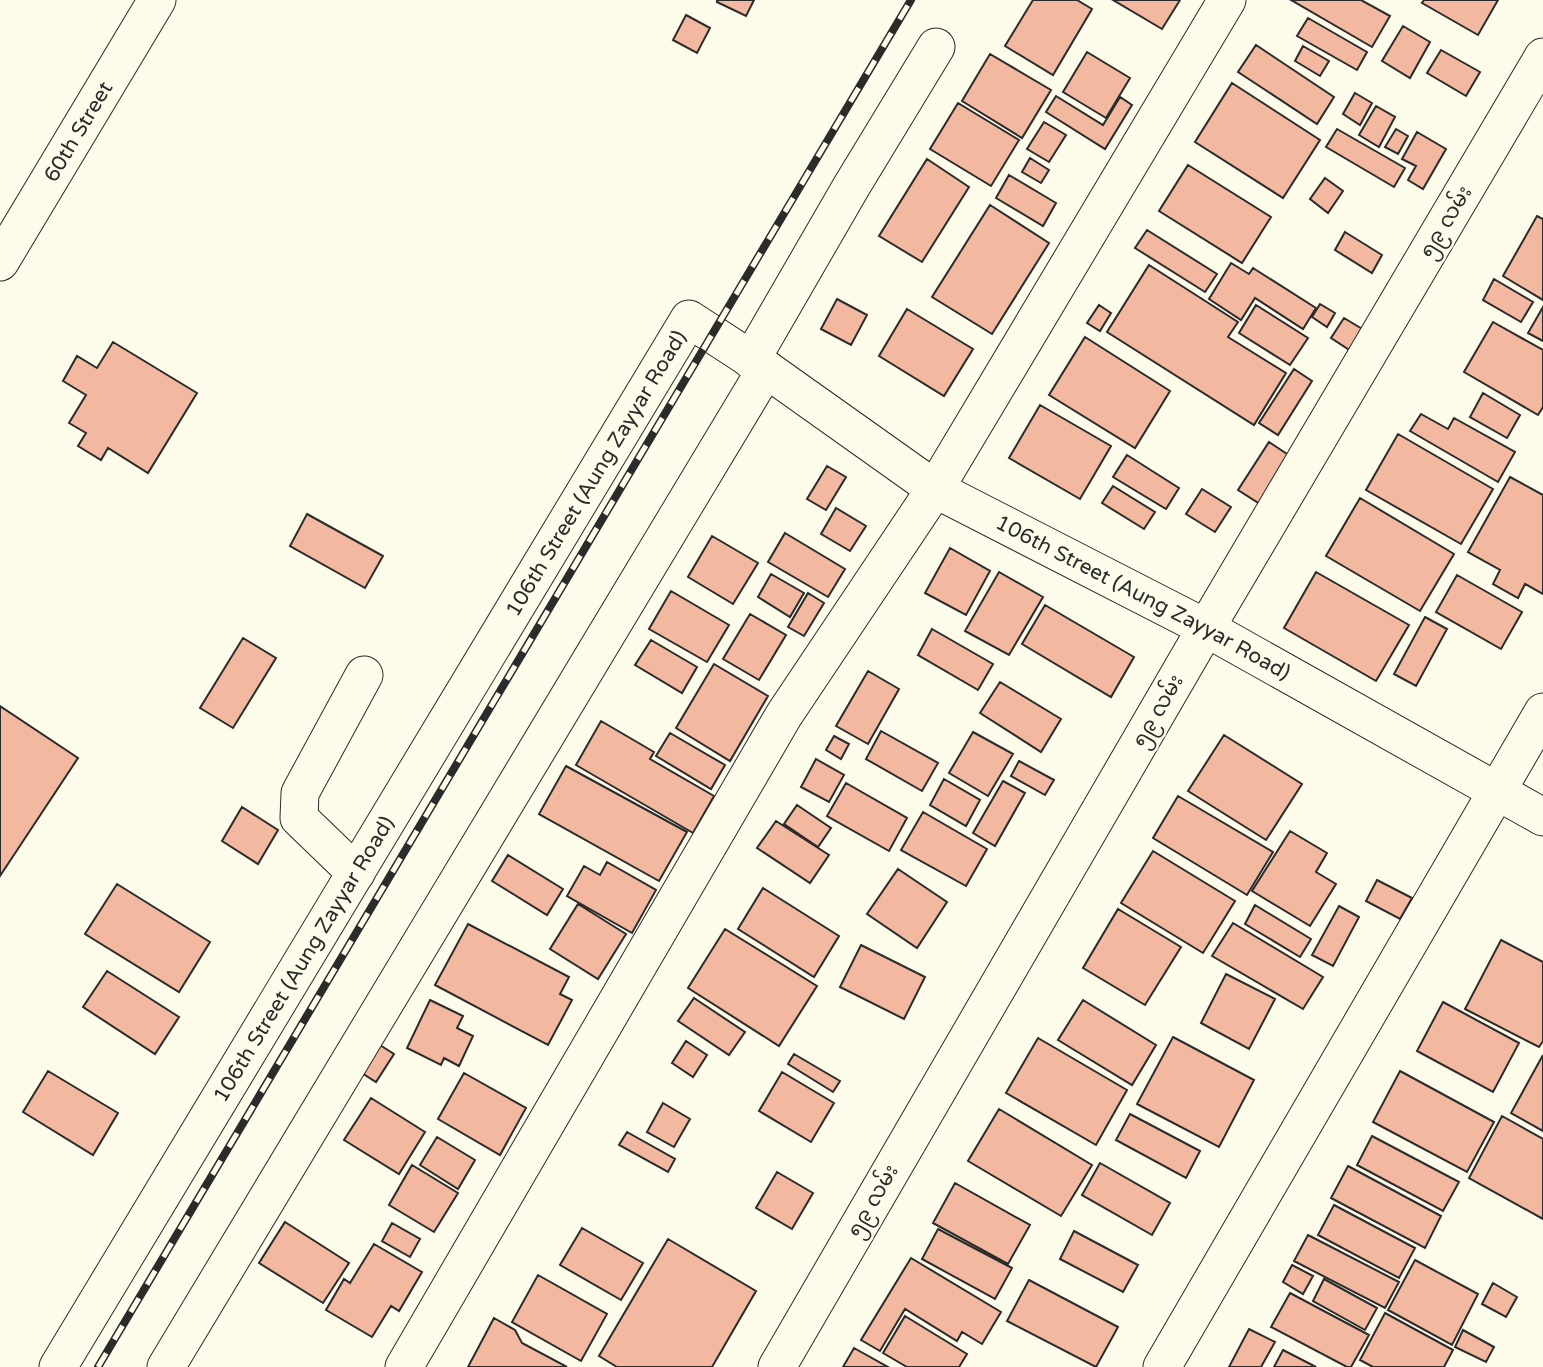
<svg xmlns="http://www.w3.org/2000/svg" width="1543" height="1367" font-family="'Varela Round','Noto Sans Myanmar',sans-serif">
<rect width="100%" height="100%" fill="#fdfbea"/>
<path fill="#f2b8a0" stroke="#2b2b2b" stroke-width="2" d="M717,0H754L746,16L717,2Z
M1033,0H1077L1092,9L1053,75L1005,46Z
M1113,0H1180L1162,29Z
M1291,0H1361L1390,16L1372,47Z
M1424,0H1498L1478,35L1422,3Z
M686,15L710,28L697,53L673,40Z
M1308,18L1367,52L1357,70L1297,36Z
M1403,26L1430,42L1410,78L1382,61Z
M1256,45L1334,97L1317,124L1238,72Z
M1303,46L1329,61L1320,76L1295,61Z
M1441,50L1480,72L1466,96L1427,73Z
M1087,52L1130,78L1106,118L1063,92Z
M990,54L1051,90L1022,138L962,101Z
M1232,83L1320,140L1283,198L1195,142Z
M1355,93L1372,103L1360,125L1343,114Z
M1056,96L1103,125L1120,97L1132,105L1105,149L1046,112Z
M958,103L1019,140L991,186L930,149Z
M1376,106L1395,117L1379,147L1359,135Z
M1044,122L1066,135L1049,162L1027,149Z
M1337,129L1405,168L1394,187L1326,147Z
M1396,129L1408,136L1398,154L1385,147Z
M1417,132L1446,149L1423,189L1408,180L1416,166L1402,159Z
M1030,158L1049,170L1041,183L1022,172Z
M927,159L969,187L922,262L879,236Z
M1188,165L1271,217L1242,263L1159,211Z
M1009,175L1056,203L1043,226L996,198Z
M1325,178L1343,191L1328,213L1310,199Z
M990,205L1049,243L992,334L932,297Z
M1537,216L1543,219V300L1503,276Z
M1147,230L1217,274L1205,292L1135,248Z
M1345,232L1382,255L1372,273L1335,250Z
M1231,263L1249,274L1253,268L1316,308L1303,329L1255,298L1241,320L1209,299Z
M1149,265L1238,322L1228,337L1286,373L1254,425L1107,332Z
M1494,279L1533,302L1521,322L1483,300Z
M837,299L867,315L851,345L821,329Z
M1320,304L1335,313L1327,327L1312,317Z
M1099,305L1111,313L1100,331L1087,323Z
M1256,305L1308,338L1290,365L1239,333Z
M1543,307V341L1528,333Z
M907,309L973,349L944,396L879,356Z
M1344,318L1364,330L1351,351L1331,338Z
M1493,322L1543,350V407L1538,415L1464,372Z
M1085,337L1170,391L1135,448L1049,395Z
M113,342L197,393L148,473L108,448L101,460L78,446L86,433L69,423L86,395L63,381L77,356L97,368Z
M1294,369L1312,381L1278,435L1259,423Z
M1483,393L1520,415L1507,438L1470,417Z
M1040,405L1111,446L1080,499L1009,458Z
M1421,414L1448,429L1454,418L1515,452L1498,482L1410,431Z
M1398,434L1493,489L1461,544L1366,490Z
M1269,442L1290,456L1260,504L1238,490Z
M1127,455L1179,488L1166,509L1113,477Z
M827,466L846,477L826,510L807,499Z
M1510,477L1543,495V594L1525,584L1518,598L1493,584L1500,570L1468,552Z
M1113,486L1155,512L1144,529L1102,503Z
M1202,489L1231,507L1215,532L1186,514Z
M1360,498L1454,554L1420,611L1326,556Z
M836,508L866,526L850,551L821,534Z
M307,514L383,556L365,588L290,546Z
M785,533L845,569L828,597L768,562Z
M712,536L758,563L733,604L688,577Z
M950,548L990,571L966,615L925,593Z
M999,572L1043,597L1009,655L965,631Z
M1316,572L1409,625L1376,681L1284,628Z
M771,574L804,593L790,617L758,597Z
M1457,575L1522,612L1501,649L1436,612Z
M671,591L729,625L707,662L649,629Z
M808,593L824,603L804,636L788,627Z
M1045,605L1134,657L1111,697L1022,644Z
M750,614L786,635L759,680L723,659Z
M1425,617L1447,629L1416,686L1394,674Z
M932,629L993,664L978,690L918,655Z
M243,638L276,658L233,728L200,708Z
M651,640L697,667L682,693L635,665Z
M714,664L768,696L730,761L676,728Z
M868,671L899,689L868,744L836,726Z
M1000,682L1061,719L1041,752L980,713Z
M0,706L78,758L0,876Z
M601,721L654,752L650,759L714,796L693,833L576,765Z
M881,731L938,763L922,791L866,759Z
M973,732L1013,754L988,796L949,773Z
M670,733L725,765L711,789L656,756Z
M1224,735L1302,784L1266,840L1188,791Z
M834,736L849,744L841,759L826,750Z
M816,759L844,775L829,802L801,787Z
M1019,761L1054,780L1045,795L1011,776Z
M566,766L687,832L659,881L539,814Z
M944,779L980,800L966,826L930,805Z
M1003,781L1025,793L995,846L973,833Z
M846,783L907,818L889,851L827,816Z
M1178,796L1273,852L1247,895L1153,838Z
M797,805L831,828L818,847L784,824Z
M242,807L278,830L258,864L222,841Z
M923,812L987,849L966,886L901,850Z
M776,821L829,855L810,883L757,848Z
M1290,831L1327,853L1316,872L1336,884L1310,926L1252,891Z
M1153,851L1235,901L1203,953L1121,903Z
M508,855L563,889L547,915L492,881Z
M607,862L656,890L632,933L567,896L584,866L600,875Z
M898,869L947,902L917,948L867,914Z
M1377,880L1412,898L1400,919L1366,901Z
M117,884L210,942L179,992L85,934Z
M763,888L839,936L814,977L738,929Z
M578,904L626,934L598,979L550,949Z
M1255,905L1311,939L1300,957L1245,924Z
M1339,906L1359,917L1333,966L1312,955Z
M1118,909L1181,947L1145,1005L1083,968Z
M1233,923L1323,977L1303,1009L1212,956Z
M468,924L569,977L560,994L572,1000L548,1045L435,985Z
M725,929L817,986L779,1046L688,988Z
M1501,940L1543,962V1041L1539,1047L1465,1009Z
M861,945L925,977L904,1019L840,987Z
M107,971L179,1017L155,1054L83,1007Z
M1226,974L1275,999L1249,1049L1201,1023Z
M694,998L745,1032L729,1055L678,1021Z
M430,1000L463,1016L457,1028L473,1036L459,1066L444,1058L441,1065L407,1048Z
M1083,1000L1156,1045L1132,1085L1058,1040Z
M1443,1002L1519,1043L1493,1092L1417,1051Z
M1173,1037L1254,1080L1219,1147L1137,1104Z
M1038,1038L1127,1090L1096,1145L1006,1093Z
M372,1040L394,1054L376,1082L354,1068Z
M686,1041L707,1055L693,1077L672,1063Z
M794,1054L840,1081L833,1092L788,1064Z
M1543,1055V1131L1511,1113Z
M48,1071L118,1113L93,1155L23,1112Z
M1400,1071L1494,1122L1467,1172L1373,1122Z
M782,1072L834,1103L811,1142L759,1111Z
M464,1073L526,1108L500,1155L438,1119Z
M371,1098L425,1132L399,1174L344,1140Z
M663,1103L690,1119L674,1147L647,1132Z
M999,1109L1092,1165L1061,1216L968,1161Z
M1130,1114L1200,1151L1186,1178L1116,1140Z
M1502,1116L1543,1139V1219L1469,1178Z
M627,1132L675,1159L668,1172L619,1145Z
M1372,1136L1459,1182L1443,1211L1357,1165Z
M437,1137L475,1160L458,1189L420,1165Z
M1100,1163L1170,1203L1152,1235L1082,1195Z
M412,1165L458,1193L434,1232L389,1205Z
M1348,1166L1441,1216L1425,1248L1331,1198Z
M777,1172L813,1193L792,1229L756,1208Z
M955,1183L1030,1225L1008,1264L933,1223Z
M1334,1205L1415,1248L1399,1278L1318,1235Z
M285,1222L349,1263L323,1303L259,1263Z
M392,1223L420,1239L410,1257L382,1241Z
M582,1228L643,1263L621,1300L560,1265Z
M938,1229L1012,1268L995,1299L922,1259Z
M1074,1231L1138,1265L1123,1292L1060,1259Z
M1308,1235L1399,1282L1385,1308L1294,1261Z
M668,1239L756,1291L712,1367H617L599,1356Z
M374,1244L422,1272L399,1311L391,1306L372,1337L326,1310L344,1279L350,1283Z
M911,1258L1001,1312L982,1344L962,1332L957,1341L905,1309L880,1351L861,1340Z
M1415,1260L1478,1294L1452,1345L1388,1310Z
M1292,1265L1313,1276L1303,1294L1283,1282Z
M538,1275L607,1314L581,1361L512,1322Z
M1324,1279L1377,1308L1365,1330L1313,1301Z
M1029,1280L1118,1327L1096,1367L1007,1321Z
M1493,1283L1517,1297L1506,1317L1482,1304Z
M1290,1293L1369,1335L1351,1367H1347L1271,1327Z
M1385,1313L1453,1350L1444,1367H1373L1360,1360Z
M905,1316L967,1354L959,1367H907L883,1353Z
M494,1318L515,1330L522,1343L567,1367H468Z
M1249,1329L1275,1342L1261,1367H1229Z
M1463,1330L1494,1347L1486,1362L1455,1347Z
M854,1348L888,1367H843Z
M1283,1350L1316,1367H1274Z"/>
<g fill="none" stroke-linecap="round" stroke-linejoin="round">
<defs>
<g id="minor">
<path id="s1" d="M0,262L157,0"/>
<path d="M751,360L851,187L936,47"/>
<path d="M356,873L299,818L300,793L364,675"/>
<path id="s2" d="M58,1367L689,319L766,369L935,489L1206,628L1543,817"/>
<path d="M166,1367L766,369"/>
<path d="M404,1367L784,715L935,489L1227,0"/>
<path d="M777,1367L1206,628L1543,57"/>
<path d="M1162,1367L1543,712"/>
</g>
</defs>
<use href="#minor" stroke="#2b2b2b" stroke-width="39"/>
<use href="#minor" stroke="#fdfbea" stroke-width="37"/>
<defs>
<path id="rail" d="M98,1367L911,0"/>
</defs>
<use href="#rail" stroke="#2b2b2b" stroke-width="8"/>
<use href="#rail" stroke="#fdfbea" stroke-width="5" stroke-dasharray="16" stroke-linecap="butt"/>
</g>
<g text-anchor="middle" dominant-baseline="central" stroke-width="5" stroke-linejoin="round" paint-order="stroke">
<g font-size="21" fill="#2b2b2b" stroke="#fdfbea">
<text stroke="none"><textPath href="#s1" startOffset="152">60th Street</textPath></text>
<text transform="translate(1446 222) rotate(-59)">၅၉ လမ်း</text>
<text stroke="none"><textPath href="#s2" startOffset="1043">106th Street (Aung Zayyar Road)</textPath></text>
<text stroke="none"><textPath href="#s2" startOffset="1757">106th Street (Aung Zayyar Road)</textPath></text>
<text transform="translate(1158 711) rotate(-60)">၅၉ လမ်း</text>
<text stroke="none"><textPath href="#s2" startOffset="476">106th Street (Aung Zayyar Road)</textPath></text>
<text transform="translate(873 1201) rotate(-60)">၅၉ လမ်း</text>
</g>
</g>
</svg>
